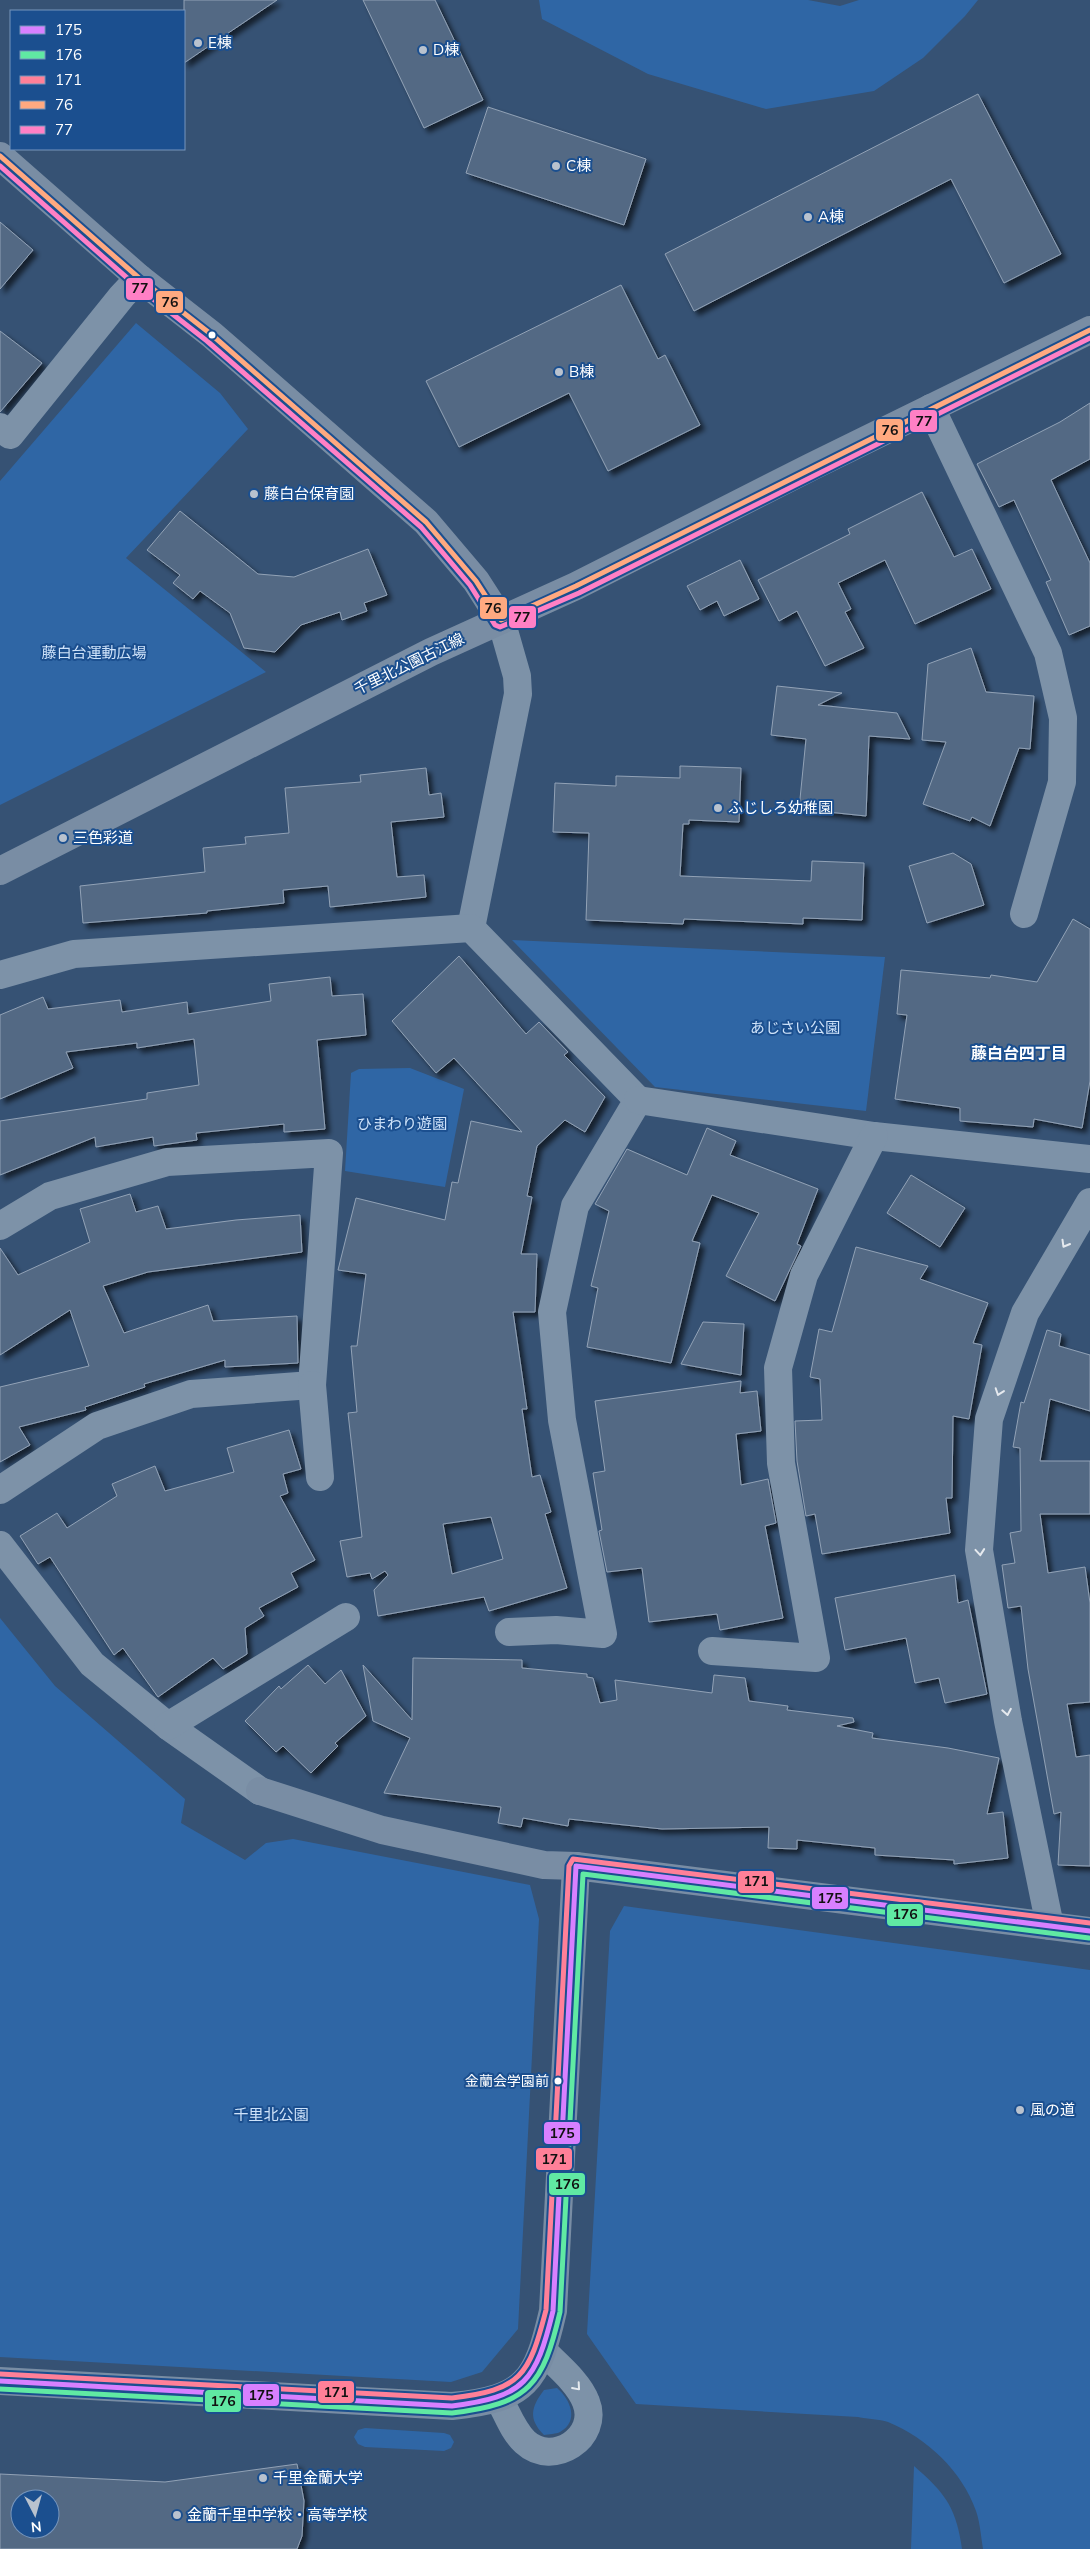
<svg xmlns="http://www.w3.org/2000/svg" width="1090" height="2549" font-family="Mulish,'Noto Sans JP',sans-serif">
<defs>
<filter id="shadow"><feDropShadow dx="4.5" dy="4.5" stdDeviation="2.5" flood-color="#0009"/></filter>
</defs>
<rect width="100%" height="100%" fill="#365274"/>
<g fill="#2f66a5">
<path d="M 539,0 L 808,0 L 840,6 L 859,0 L 978,0 L 965,16 L 923,58 L 874,91 L 766,109 L 648,74 L 542,19 Z"/>
<path d="M 136,323 L 220,393 L 248,429 L 126,558 L 266,672 L 0,805 L 0,481 Z"/>
<path d="M 512,940 L 885,957 L 866,1111 L 655,1087 Z"/>
<path d="M 410,1068 L 464,1089 L 445,1187 L 345,1171 L 351,1073 L 359,1069 Z"/>
<path d="M 0,1618 L 55,1686 L 185,1799 L 181,1823 L 245,1860 L 266,1843 L 293,1839 L 530,1885 L 539,1919 L 518,2329 L 482,2372 L 451,2382 L 0,2357 Z"/>
<path d="M 624,1906 L 1090,1970 L 1090,2549 L 983,2549 C 981,2537 980,2522 976,2511 C 962,2471 927,2438 888,2422 C 879,2419 868,2419 858,2417 L 636,2404 L 587,2334 L 610,1931 Z"/>
<path d="M 557,2388 C 570,2399 580,2421 560,2432 C 556,2434 549,2434 544,2435 C 528,2419 531,2407 544,2390 Z"/>
<path d="M 365,2428 L 444,2433 L 450,2435 L 454,2442 L 451,2448 L 444,2451 L 365,2447 L 358,2444 L 354,2437 L 358,2430 Z"/>
<path d="M 914,2466 C 945,2493 956,2507 962,2549 L 911,2549 Z"/>
</g>
<g fill="#526984" stroke="#92a2b6" fill-rule="evenodd" filter="url(#shadow)">
<path d="M 184,0 L 277,0 L 184,63 Z"/>
<path d="M 363,0 L 435,0 L 483,100 L 424,128 Z"/>
<path d="M 978,94 L 1061,254 L 1004,283 L 951,179 L 694,311 L 665,254 Z"/>
<path d="M 488,107 L 646,159 L 624,225 L 466,173 Z"/>
<path d="M 0,222 L 33,250 L 0,289 Z"/>
<path d="M 621,285 L 658,359 L 665,355 L 700,425 L 608,471 L 569,393 L 459,447 L 426,381 Z"/>
<path d="M 0,331 L 42,363 L 0,412 Z"/>
<path d="M 1090,403 L 1090,459 L 1051,480 L 1090,563 L 1090,626 L 1069,635 L 1046,582 L 1051,580 L 1014,500 L 999,507 L 977,464 L 1060,422 Z"/>
<path d="M 922,492 L 954,557 L 972,549 L 991,589 L 915,624 L 885,560 L 838,583 L 851,609 L 845,612 L 864,648 L 825,666 L 797,611 L 779,621 L 758,580 L 850,534 L 848,529 Z"/>
<path d="M 180,511 L 258,574 L 294,577 L 368,549 L 387,595 L 364,603 L 367,611 L 342,620 L 340,612 L 301,625 L 275,652 L 244,648 L 230,613 L 200,591 L 193,599 L 173,583 L 180,575 L 147,550 Z"/>
<path d="M 740,560 L 759,599 L 724,616 L 717,601 L 700,610 L 687,586 Z"/>
<path d="M 971,648 L 986,692 L 1034,696 L 1030,749 L 1019,748 L 990,826 L 972,817 L 970,821 L 923,804 L 946,742 L 922,740 L 928,664 Z"/>
<path d="M 777,686 L 842,693 L 818,705 L 897,713 L 910,739 L 869,736 L 866,816 L 799,809 L 806,739 L 771,735 Z"/>
<path d="M 680,766 L 741,768 L 739,822 L 689,820 L 689,824 L 683,824 L 680,876 L 811,881 L 812,861 L 864,863 L 862,920 L 803,918 L 803,924 L 684,919 L 683,924 L 586,920 L 589,833 L 553,832 L 555,783 L 616,786 L 616,776 L 680,778 Z"/>
<path d="M 426,768 L 429,795 L 441,793 L 444,817 L 391,822 L 397,877 L 424,875 L 426,897 L 330,907 L 328,886 L 283,890 L 284,903 L 207,911 L 207,913 L 83,923 L 80,886 L 205,872 L 203,848 L 246,844 L 245,837 L 289,833 L 285,788 L 361,782 L 360,775 Z"/>
<path d="M 953,853 L 971,864 L 984,905 L 927,923 L 909,866 Z"/>
<path d="M 1073,919 L 1090,929 L 1090,1081 L 1082,1128 L 1034,1119 L 1033,1127 L 960,1121 L 960,1108 L 895,1099 L 907,1015 L 897,1014 L 901,970 L 990,978 L 991,975 L 1037,982 Z"/>
<path d="M 459,956 L 526,1034 L 539,1022 L 568,1052 L 564,1055 L 605,1097 L 585,1132 L 565,1120 L 537,1146 L 527,1196 L 532,1197 L 521,1254 L 537,1254 L 535,1312 L 513,1312 L 527,1409 L 522,1409 L 532,1477 L 540,1475 L 551,1512 L 545,1514 L 567,1588 L 489,1611 L 484,1597 L 378,1616 L 374,1590 L 388,1575 L 385,1571 L 372,1579 L 370,1573 L 347,1577 L 340,1541 L 362,1537 L 348,1413 L 357,1412 L 351,1346 L 357,1346 L 366,1274 L 338,1270 L 356,1198 L 445,1220 L 452,1182 L 458,1183 L 471,1121 L 522,1132 L 454,1058 L 436,1073 L 392,1021 ZM 491,1517 L 503,1559 L 452,1574 L 443,1524 Z"/>
<path d="M 330,977 L 332,996 L 363,994 L 366,1035 L 317,1040 L 325,1129 L 284,1132 L 284,1124 L 196,1133 L 197,1140 L 154,1146 L 153,1137 L 96,1147 L 95,1137 L 0,1175 L 0,1121 L 147,1099 L 147,1093 L 199,1085 L 194,1039 L 137,1048 L 137,1043 L 66,1052 L 73,1068 L 0,1099 L 0,1015 L 43,997 L 48,1009 L 120,1000 L 122,1012 L 187,1002 L 188,1014 L 271,1001 L 269,984 Z"/>
<path d="M 707,1128 L 736,1141 L 730,1155 L 818,1189 L 797,1244 L 801,1246 L 775,1301 L 726,1276 L 759,1213 L 712,1195 L 692,1241 L 700,1243 L 671,1363 L 587,1347 L 598,1288 L 591,1286 L 609,1211 L 595,1204 L 627,1149 L 687,1175 Z"/>
<path d="M 911,1175 L 965,1208 L 940,1247 L 887,1213 Z"/>
<path d="M 130,1194 L 136,1212 L 158,1206 L 166,1229 L 236,1220 L 300,1215 L 302,1252 L 148,1272 L 103,1286 L 124,1333 L 208,1305 L 213,1321 L 297,1316 L 298,1363 L 225,1367 L 225,1360 L 144,1384 L 145,1387 L 85,1407 L 86,1410 L 19,1427 L 30,1445 L 0,1462 L 0,1387 L 89,1366 L 70,1310 L 0,1355 L 0,1248 L 18,1275 L 90,1242 L 80,1209 Z"/>
<path d="M 856,1247 L 928,1266 L 920,1279 L 988,1303 L 973,1343 L 982,1345 L 969,1419 L 953,1416 L 952,1498 L 946,1498 L 950,1533 L 822,1554 L 815,1514 L 806,1516 L 797,1461 L 795,1421 L 822,1420 L 820,1379 L 810,1377 L 819,1329 L 832,1332 Z"/>
<path d="M 703,1322 L 744,1324 L 741,1375 L 681,1364 Z"/>
<path d="M 1047,1330 L 1061,1334 L 1059,1346 L 1090,1355 L 1090,1411 L 1050,1399 L 1040,1461 L 1090,1461 L 1090,1514 L 1040,1514 L 1048,1573 L 1085,1567 L 1090,1603 L 1090,1702 L 1067,1704 L 1076,1757 L 1090,1755 L 1090,1866 L 1058,1865 L 1061,1812 L 1054,1814 L 1028,1669 L 1021,1606 L 1008,1608 L 1002,1565 L 1015,1563 L 1010,1533 L 1021,1531 L 1020,1448 L 1013,1447 L 1021,1402 L 1024,1403 Z"/>
<path d="M 741,1381 L 740,1393 L 757,1391 L 761,1431 L 736,1434 L 741,1485 L 768,1479 L 776,1523 L 765,1526 L 783,1618 L 720,1630 L 717,1614 L 649,1622 L 642,1568 L 607,1572 L 599,1531 L 602,1530 L 593,1473 L 605,1471 L 595,1401 Z"/>
<path d="M 289,1430 L 301,1469 L 283,1474 L 288,1493 L 280,1496 L 315,1560 L 291,1573 L 298,1587 L 259,1608 L 264,1616 L 245,1628 L 247,1654 L 223,1669 L 213,1658 L 158,1697 L 123,1648 L 114,1655 L 50,1557 L 38,1564 L 20,1536 L 57,1513 L 67,1528 L 117,1496 L 112,1484 L 155,1466 L 165,1491 L 234,1472 L 227,1448 Z"/>
<path d="M 955,1575 L 958,1603 L 968,1600 L 987,1694 L 945,1703 L 939,1678 L 915,1683 L 906,1638 L 845,1650 L 835,1598 Z"/>
<path d="M 413,1658 L 522,1660 L 522,1668 L 587,1674 L 587,1677 L 593,1678 L 600,1703 L 617,1700 L 615,1680 L 712,1693 L 714,1675 L 745,1678 L 749,1701 L 788,1706 L 787,1710 L 853,1718 L 854,1722 L 837,1726 L 873,1733 L 872,1738 L 948,1748 L 999,1758 L 987,1814 L 1003,1812 L 1008,1858 L 954,1864 L 954,1860 L 875,1855 L 875,1848 L 797,1840 L 797,1849 L 768,1848 L 769,1827 L 662,1829 L 569,1819 L 568,1826 L 523,1818 L 521,1827 L 498,1823 L 501,1807 L 384,1793 L 410,1738 L 373,1721 L 363,1665 L 412,1720 Z"/>
<path d="M 308,1665 L 325,1684 L 341,1670 L 366,1716 L 335,1743 L 338,1746 L 311,1773 L 283,1746 L 276,1752 L 245,1721 L 279,1686 L 281,1689 Z"/>
<path d="M 297,2464 L 304,2501 L 302,2536 L 297,2549 L 0,2549 L 0,2474 L 165,2482 ZM 20,2499 L 50,2499 L 50,2529 L 20,2529 Z"/>
</g>
<g fill="none" stroke-linecap="round" stroke-linejoin="round">
<g stroke="#7d92a8" stroke-width="28">
<path d="M 931,408 L 1048,653 L 1063,718 L 1062,782 L 1024,914"/>
<path d="M 0,427 L 10,435 L 122,296 L 139,278"/>
<path d="M 471,928 L 518,694 L 517,676 L 501,620"/>
<path d="M 0,975 L 74,954 L 471,928 L 638,1100 L 575,1206 L 552,1312 L 562,1420 L 603,1634 L 556,1630 L 509,1632"/>
<path d="M 638,1100 L 874,1136 L 1090,1159"/>
<path d="M 0,1226 L 50,1196 L 167,1162 L 329,1153 L 312,1385 L 191,1394 L 97,1426 L 0,1490"/>
<path d="M 312,1385 L 320,1477"/>
<path d="M 0,1545 L 92,1664 L 168,1726 L 260,1791"/>
<path d="M 712,1651 L 816,1658 L 781,1463 L 778,1368 L 804,1275 L 874,1136"/>
<path d="M 168,1726 L 346,1617"/>
<path d="M 1050,1926 L 1008,1721 L 979,1550 L 989,1419 L 1025,1313 L 1090,1202"/>
<path d="M 499,2399 C 507,2413 513,2431 525,2442 C 553,2468 600,2437 586,2402 C 579,2383 558,2366 544,2352"/>
</g>
<g stroke="#798da4" stroke-width="28">
<path d="M 0,156 L 139,278 L 212,335 L 426,522 L 476,581 L 501,620"/>
<path d="M 0,871 L 431,652 L 576,586 L 811,467 L 1090,330"/>
<path d="M 260,1791 L 382,1830 L 544,1865 L 576,1866"/>
<path d="M 0,2381 L 452,2406 C 526,2399 537,2381 553,2311 L 576,1866 L 1090,1931"/>
</g>
<g stroke="#1b4f8f" stroke-width="9">
<path id="bus-1" d="M 0,2381 L 452,2406 C 525,2397 536,2381 553,2311 L 576,1866 L 1090,1931"/>
</g>
<g stroke="#1b4f8f" stroke-width="9">
<path id="bus-2" d="M 0,2389 L 452,2413 C 529,2404 543,2385 560,2312 L 583,1874 L 1089,1938"/>
</g>
<g stroke="#1b4f8f" stroke-width="9">
<path id="bus-3" d="M 0,2374 L 452,2398 C 521,2390 529,2376 546,2310 L 569,1866 L 573,1859 L 1090,1923"/>
</g>
<g stroke="#1b4f8f" stroke-width="9">
<path id="bus-4" d="M 0,156 L 139,278 L 212,335 L 426,522 L 476,581 L 501,620 L 576,586 L 1090,330"/>
</g>
<g stroke="#1b4f8f" stroke-width="9">
<path id="bus-5" d="M 0,166 L 134,284 L 207,341 L 421,527 L 470,585 L 495,625 L 500,627 L 579,593 L 1090,338"/>
</g>
<use href="#bus-1" stroke="#d880ff" stroke-width="5"/>
<use href="#bus-2" stroke="#60e9a3" stroke-width="5"/>
<use href="#bus-3" stroke="#ff8098" stroke-width="5"/>
<use href="#bus-4" stroke="#ffa980" stroke-width="5"/>
<use href="#bus-5" stroke="#ff80c5" stroke-width="5"/>
</g>
<defs><path id="oneway-chevron" d="M-2-3.5L2.5 0L-2 3.5" fill="none" stroke-width="1.6" stroke-linecap="round" stroke-linejoin="round" transform="scale(1.25)"/></defs>
<g stroke="#e5e9ee">
<use href="#oneway-chevron" transform="translate(1065 1244) rotate(120)"/>
<use href="#oneway-chevron" transform="translate(999 1392) rotate(109)"/>
<use href="#oneway-chevron" transform="translate(980 1552) rotate(85)"/>
<use href="#oneway-chevron" transform="translate(1007 1712) rotate(80)"/>
<use href="#oneway-chevron" transform="translate(577 2387) rotate(49)"/>
</g>
<g fill="#b9c2ce" stroke="#1b4f8f" stroke-width="2">
<circle cx="198" cy="43" r="5"/>
<circle cx="423" cy="50" r="5"/>
<circle cx="556" cy="166" r="5"/>
<circle cx="808" cy="217" r="5"/>
<circle cx="559" cy="372" r="5"/>
<circle cx="254" cy="494" r="5"/>
<circle cx="718" cy="808" r="5"/>
<circle cx="63" cy="838" r="5"/>
<circle cx="1020" cy="2110" r="5"/>
<circle cx="263" cy="2478" r="5"/>
<circle cx="177" cy="2515" r="5"/>
</g>
<g fill="#fff" stroke="#1b4f8f" stroke-width="2">
<circle cx="212" cy="335" r="4.5"/>
<circle cx="558" cy="2081" r="4.5"/>
</g>
<g text-anchor="middle" stroke-width="4" stroke-linejoin="round" paint-order="stroke">
<g font-size="14" fill="#fff" stroke="#1b4f8f" text-anchor="end">
<text x="549" y="2086">金蘭会学園前</text>
</g>
<g font-size="15" fill="#fff" stroke="#1b4f8f" text-anchor="start">
<text x="208" y="48">E棟</text>
<text x="433" y="55">D棟</text>
<text x="566" y="171">C棟</text>
<text x="818" y="222">A棟</text>
<text x="569" y="377">B棟</text>
<text x="264" y="499">藤白台保育園</text>
<text x="728" y="813">ふじしろ幼稚園</text>
<text x="73" y="843">三色彩道</text>
<text x="1030" y="2115">風の道</text>
<text x="273" y="2483">千里金蘭大学</text>
<text x="187" y="2520">金蘭千里中学校・高等学校</text>
</g>
<g font-size="15" fill="#cfe3fa" stroke="#1b4f8f">
<text x="94" y="658">藤白台運動広場</text>
<text x="795" y="1033">あじさい公園</text>
<text x="402" y="1129">ひまわり遊園</text>
<text x="271" y="2120">千里北公園</text>
</g>
<g font-size="15" fill="#fff" stroke="#1b4f8f">
<text transform="translate(409 664) rotate(-26)" y="5">千里北公園古江線</text>
</g>
<g font-size="16" font-weight="bold" fill="#fff" stroke="#1b4f8f">
<text x="1019" y="1059">藤白台四丁目</text>
</g>
</g>
<g stroke="#1b4f8f" stroke-width="2">
<rect x="125" y="277" width="29" height="24" rx="5" fill="#ff80c5"/>
<rect x="155" y="290" width="29" height="24" rx="5" fill="#ffa980"/>
<rect x="909" y="409" width="29" height="24" rx="5" fill="#ff80c5"/>
<rect x="875" y="418" width="29" height="24" rx="5" fill="#ffa980"/>
<rect x="479" y="596" width="29" height="24" rx="5" fill="#ffa980"/>
<rect x="508" y="605" width="29" height="24" rx="5" fill="#ff80c5"/>
<rect x="737" y="1870" width="38" height="24" rx="5" fill="#ff8098"/>
<rect x="811" y="1886" width="38" height="24" rx="5" fill="#d880ff"/>
<rect x="886" y="1903" width="38" height="24" rx="5" fill="#60e9a3"/>
<rect x="543" y="2121" width="38" height="24" rx="5" fill="#d880ff"/>
<rect x="535" y="2147" width="38" height="24" rx="5" fill="#ff8098"/>
<rect x="548" y="2172" width="38" height="24" rx="5" fill="#60e9a3"/>
<rect x="317" y="2380" width="38" height="24" rx="5" fill="#ff8098"/>
<rect x="242" y="2383" width="38" height="24" rx="5" fill="#d880ff"/>
<rect x="204" y="2389" width="38" height="24" rx="5" fill="#60e9a3"/>
</g>
<g font-size="14" text-anchor="middle" font-weight="bold" fill="#111">
<text x="140" y="293">77</text>
<text x="170" y="307">76</text>
<text x="924" y="426">77</text>
<text x="890" y="435">76</text>
<text x="493" y="613">76</text>
<text x="522" y="622">77</text>
<text x="756" y="1886">171</text>
<text x="830" y="1903">175</text>
<text x="905" y="1919">176</text>
<text x="562" y="2138">175</text>
<text x="554" y="2164">171</text>
<text x="567" y="2189">176</text>
<text x="336" y="2397">171</text>
<text x="261" y="2400">175</text>
<text x="223" y="2406">176</text>
</g>
<rect x="10" y="10" width="175" height="140" fill="#1b4f8f" stroke="#7695bc"/>
<rect x="20" y="26" width="25" height="8" fill="#d880ff" stroke="#7695bc"/>
<text x="55" y="35" font-size="15" fill="#ffffff">175</text>
<rect x="20" y="51" width="25" height="8" fill="#60e9a3" stroke="#7695bc"/>
<text x="55" y="60" font-size="15" fill="#ffffff">176</text>
<rect x="20" y="76" width="25" height="8" fill="#ff8098" stroke="#7695bc"/>
<text x="55" y="85" font-size="15" fill="#ffffff">171</text>
<rect x="20" y="101" width="25" height="8" fill="#ffa980" stroke="#7695bc"/>
<text x="55" y="110" font-size="15" fill="#ffffff">76</text>
<rect x="20" y="126" width="25" height="8" fill="#ff80c5" stroke="#7695bc"/>
<text x="55" y="135" font-size="15" fill="#ffffff">77</text>
<g transform="translate(35 2514) rotate(174)"><circle r="24" fill="#1b4f8f" stroke="#7695bc"/>
<path d="M0-4L9 19L0 12L-9 19Z" fill="#b9c2ce"/>
<text y="-8" font-size="14" font-weight="bold" text-anchor="middle" fill="#ffffff">N</text>
</g>
</svg>
